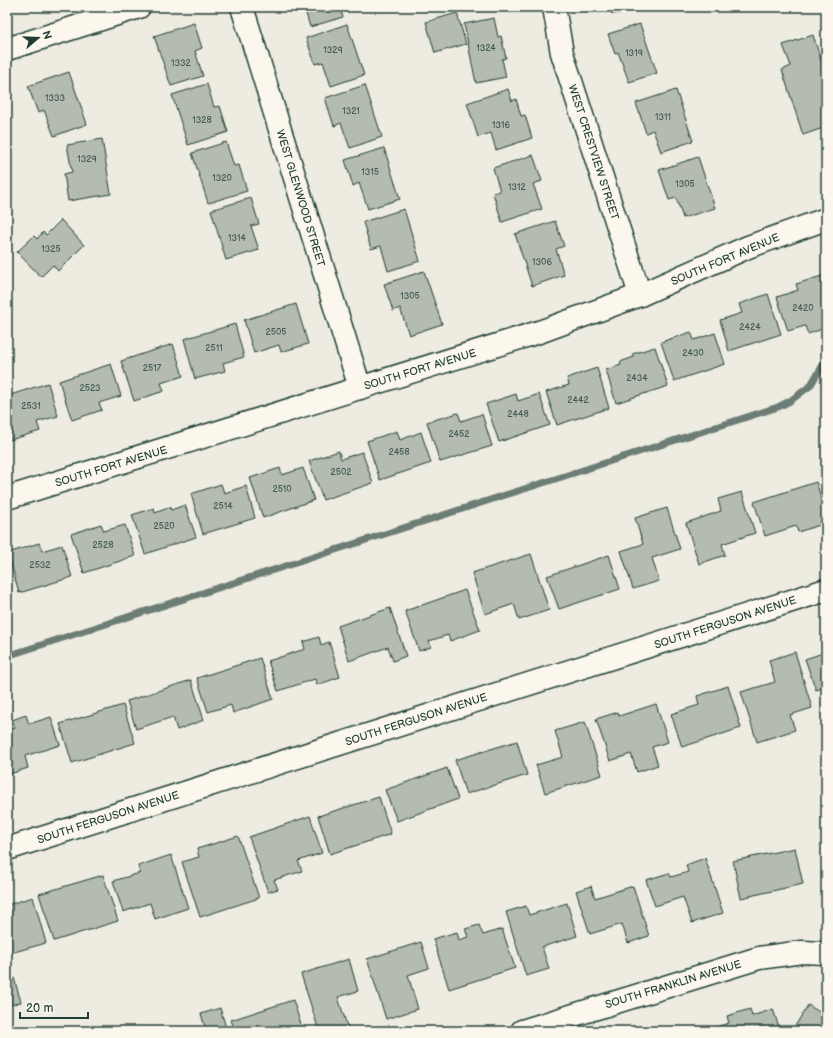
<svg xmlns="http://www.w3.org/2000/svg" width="833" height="1038" font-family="'Balsamiq Sans',sans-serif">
<rect width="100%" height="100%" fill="#eeece1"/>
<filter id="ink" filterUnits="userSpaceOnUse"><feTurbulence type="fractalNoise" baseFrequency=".025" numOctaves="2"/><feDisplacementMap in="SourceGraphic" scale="8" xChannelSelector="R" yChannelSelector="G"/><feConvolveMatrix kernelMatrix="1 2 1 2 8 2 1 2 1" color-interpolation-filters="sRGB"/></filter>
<g filter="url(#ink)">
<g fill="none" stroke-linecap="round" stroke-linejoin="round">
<path stroke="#6c7d74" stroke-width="7" d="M 7,656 L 778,407 L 790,401 L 810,386 L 826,360"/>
</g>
<g fill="#b4bbb0" stroke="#1f3d34">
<path d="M 304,7 L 339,7 L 343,17 L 310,27 Z"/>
<path d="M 611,7 L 643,7 L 643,10 L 612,14 Z"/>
<path d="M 457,13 L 466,44 L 435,53 L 426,22 Z"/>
<path d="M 494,18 L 498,37 L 501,36 L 506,58 L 502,59 L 506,77 L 476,83 L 464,24 Z"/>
<path d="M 194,23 L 202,48 L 195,51 L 203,76 L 171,86 L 154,36 Z"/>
<path d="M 347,24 L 364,75 L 331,86 L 323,62 L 315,64 L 306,38 Z"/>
<path d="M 640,24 L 657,73 L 629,82 L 618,52 L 615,54 L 608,34 Z"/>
<path d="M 813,35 L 826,76 L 826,127 L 803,135 L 782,70 L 791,66 L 783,45 Z"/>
<path d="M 69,72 L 87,124 L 54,136 L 44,110 L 38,113 L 28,86 Z"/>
<path d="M 207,84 L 214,107 L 220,106 L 228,132 L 188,145 L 172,95 Z"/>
<path d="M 365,85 L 382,137 L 350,148 L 341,123 L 334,126 L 325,98 Z"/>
<path d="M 508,89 L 512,101 L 516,99 L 521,116 L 525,115 L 532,138 L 496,150 L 491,133 L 478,137 L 467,103 Z"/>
<path d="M 676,90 L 693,141 L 661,152 L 653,130 L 646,133 L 636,103 Z"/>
<path d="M 102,139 L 111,194 L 68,201 L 64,174 L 72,172 L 67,145 Z"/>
<path d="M 226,142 L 234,166 L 239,165 L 247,191 L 208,203 L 192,153 Z"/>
<path d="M 384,148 L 400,199 L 368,209 L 359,183 L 353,186 L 345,160 Z"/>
<path d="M 533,155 L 542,181 L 533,184 L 542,209 L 502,222 L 493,193 L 500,191 L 493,168 Z"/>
<path d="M 698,157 L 715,208 L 683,218 L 676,198 L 669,200 L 659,170 Z"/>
<path d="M 251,198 L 259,224 L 251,226 L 259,250 L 226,260 L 211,210 Z"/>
<path d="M 404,209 L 420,261 L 388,271 L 381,246 L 371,249 L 363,222 Z"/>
<path d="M 61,220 L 84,245 L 58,271 L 53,265 L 41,277 L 17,252 L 34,236 L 37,239 L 43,232 L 46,235 Z"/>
<path d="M 555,221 L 564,246 L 556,249 L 564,275 L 532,286 L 515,234 Z"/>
<path d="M 424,271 L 442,324 L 409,335 L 400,308 L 393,311 L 384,284 Z"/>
<path d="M 825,275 L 826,319 L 823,320 L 825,328 L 808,334 L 805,326 L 788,331 L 777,297 L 798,290 L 796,284 Z"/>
<path d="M 768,294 L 781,334 L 729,351 L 720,320 L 742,313 L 739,304 Z"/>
<path d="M 296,304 L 308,344 L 281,352 L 279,345 L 254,353 L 244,320 Z"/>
<path d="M 235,324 L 244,357 L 223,363 L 225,371 L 195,379 L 184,339 Z"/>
<path d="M 691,332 L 694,340 L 715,333 L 725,364 L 674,381 L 661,342 Z"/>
<path d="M 173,344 L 183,376 L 161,383 L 164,391 L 134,401 L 121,361 Z"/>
<path d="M 655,347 L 668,386 L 616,403 L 606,370 L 621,365 L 620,362 L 634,357 L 632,354 Z"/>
<path d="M 111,364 L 121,396 L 99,403 L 102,410 L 72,420 L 59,381 Z"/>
<path d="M 597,368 L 609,408 L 557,425 L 546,392 L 569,385 L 567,378 Z"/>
<path d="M 48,383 L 58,416 L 37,422 L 40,431 L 10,440 L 7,429 L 7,396 Z"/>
<path d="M 516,394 L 518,401 L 539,394 L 550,425 L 499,442 L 486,404 Z"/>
<path d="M 458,413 L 461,421 L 482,414 L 492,446 L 440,462 L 427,422 Z"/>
<path d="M 397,431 L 400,440 L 421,432 L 431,463 L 380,480 L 367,441 Z"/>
<path d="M 339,451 L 341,459 L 362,452 L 373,483 L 323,500 L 309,461 Z"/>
<path d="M 280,468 L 282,475 L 303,468 L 314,500 L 263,518 L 250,478 Z"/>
<path d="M 816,482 L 826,513 L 826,523 L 798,532 L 796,526 L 765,536 L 754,502 Z"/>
<path d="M 221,484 L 224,493 L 246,486 L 255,518 L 203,534 L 191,494 Z"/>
<path d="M 742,492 L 755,533 L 722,544 L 725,555 L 699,564 L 686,523 L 721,511 L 718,499 Z"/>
<path d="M 185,505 L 196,537 L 145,554 L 132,515 L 154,508 L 155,513 L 170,507 L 171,510 Z"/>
<path d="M 667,508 L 680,549 L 652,558 L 659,581 L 633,589 L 621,551 L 643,544 L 635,518 Z"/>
<path d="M 101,524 L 104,531 L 125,525 L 135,556 L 84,573 L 71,534 Z"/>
<path d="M 39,543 L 42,551 L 62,545 L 72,577 L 19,593 L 8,553 Z"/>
<path d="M 531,554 L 549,610 L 519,620 L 514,604 L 485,614 L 472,573 Z"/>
<path d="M 609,555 L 620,589 L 559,609 L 547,576 Z"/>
<path d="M 465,590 L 480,630 L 450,641 L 448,635 L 429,641 L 431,647 L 419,651 L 405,611 Z"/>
<path d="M 390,608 L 406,656 L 393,661 L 388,647 L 349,661 L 338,626 Z"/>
<path d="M 319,637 L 321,645 L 329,642 L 340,677 L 317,685 L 315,679 L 278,691 L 268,661 L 305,649 L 303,642 Z"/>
<path d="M 795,652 L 812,708 L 790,715 L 795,730 L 757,742 L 741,692 L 775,682 L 769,660 Z"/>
<path d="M 826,652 L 826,687 L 816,690 L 805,659 Z"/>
<path d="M 260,658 L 273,699 L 233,713 L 231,705 L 208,712 L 197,678 Z"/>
<path d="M 191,680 L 204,720 L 177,730 L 173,717 L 136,729 L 127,701 Z"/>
<path d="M 728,686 L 741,728 L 682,747 L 671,714 L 699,705 L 697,696 Z"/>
<path d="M 656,704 L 668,742 L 652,747 L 658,765 L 637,772 L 631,754 L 610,761 L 596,719 L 618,712 L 619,716 Z"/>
<path d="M 123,705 L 135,743 L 72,763 L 60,724 Z"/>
<path d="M 26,715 L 29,724 L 51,717 L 60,745 L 25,756 L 28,768 L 7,775 L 7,730 L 15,728 L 12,720 Z"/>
<path d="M 585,722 L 602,775 L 545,793 L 536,765 L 563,757 L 555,731 Z"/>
<path d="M 517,741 L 527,775 L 466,794 L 455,760 Z"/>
<path d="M 447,768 L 458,799 L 397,821 L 385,790 Z"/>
<path d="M 379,797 L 391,834 L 330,854 L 318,816 Z"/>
<path d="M 310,816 L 322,853 L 298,861 L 302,871 L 274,880 L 278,889 L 268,892 L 249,837 Z"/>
<path d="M 238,836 L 259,898 L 200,917 L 182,862 L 199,857 L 197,849 Z"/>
<path d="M 795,848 L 803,884 L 741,898 L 733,861 Z"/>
<path d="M 171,855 L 188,908 L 155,919 L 150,903 L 123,912 L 113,881 L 140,873 L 138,866 Z"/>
<path d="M 705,858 L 723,913 L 692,923 L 683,897 L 655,906 L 646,880 L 669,873 L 671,877 L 688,872 L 686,865 Z"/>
<path d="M 103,875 L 118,921 L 54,941 L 39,894 Z"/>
<path d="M 591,886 L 595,898 L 633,886 L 649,936 L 628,943 L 622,924 L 590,934 L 576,891 Z"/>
<path d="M 33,897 L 46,943 L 7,954 L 7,914 L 9,913 L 7,905 Z"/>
<path d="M 567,903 L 577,936 L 542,947 L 549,969 L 526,976 L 506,912 L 526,906 L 529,915 Z"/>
<path d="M 479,925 L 483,935 L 502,929 L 515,968 L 449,989 L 433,939 L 457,932 L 459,940 L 468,937 L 465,929 Z"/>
<path d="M 421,942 L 429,968 L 408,975 L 418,1009 L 386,1019 L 367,959 Z"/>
<path d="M 349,959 L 358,991 L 338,997 L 348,1029 L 343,1031 L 319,1031 L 301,974 Z"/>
<path d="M 14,978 L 21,1002 L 7,1006 L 7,980 Z"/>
<path d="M 293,1000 L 303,1031 L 235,1031 L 231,1020 Z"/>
<path d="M 808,1005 L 826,1016 L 826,1031 L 792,1031 Z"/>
<path d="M 220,1008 L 227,1031 L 201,1031 L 206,1030 L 201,1014 Z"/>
<path d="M 750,1009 L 752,1016 L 773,1009 L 780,1031 L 713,1031 L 713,1028 L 729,1023 L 727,1016 Z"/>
</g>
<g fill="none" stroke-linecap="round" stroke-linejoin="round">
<g stroke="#1f3d34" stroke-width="25">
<g id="minor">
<path d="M 242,7 L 360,388"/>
<path d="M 554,7 L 562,53 L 640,295"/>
<path d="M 7,49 L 139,7"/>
<path d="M 7,498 L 542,331 L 640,295 L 748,247 L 826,219"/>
<path d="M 7,849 L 826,590"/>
<path d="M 522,1031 L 759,958 L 802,952 L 826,953"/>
</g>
</g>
<use href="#minor" stroke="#fbf7ec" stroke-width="22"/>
</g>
</g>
<g text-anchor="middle" stroke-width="3.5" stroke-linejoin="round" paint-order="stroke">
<g font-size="9" fill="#445c53">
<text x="486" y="51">1324</text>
<text x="333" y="53">1329</text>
<text x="634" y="56">1319</text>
<text x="181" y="66">1332</text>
<text x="55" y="101">1333</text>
<text x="351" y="114">1321</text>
<text x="663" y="120">1311</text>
<text x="202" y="123">1328</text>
<text x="501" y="128">1316</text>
<text x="87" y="162">1329</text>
<text x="370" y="175">1315</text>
<text x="222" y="181">1320</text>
<text x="685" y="187">1305</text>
<text x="517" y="190">1312</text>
<text x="237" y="241">1314</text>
<text x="51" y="252">1325</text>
<text x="542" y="265">1306</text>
<text x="410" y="299">1305</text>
<text x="803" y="311">2420</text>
<text x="750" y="330">2424</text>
<text x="276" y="335">2505</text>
<text x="214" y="351">2511</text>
<text x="693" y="356">2430</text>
<text x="152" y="371">2517</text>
<text x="637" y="381">2434</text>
<text x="90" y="391">2523</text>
<text x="578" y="403">2442</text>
<text x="31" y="409">2531</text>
<text x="518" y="417">2448</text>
<text x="459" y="437">2452</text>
<text x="399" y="455">2458</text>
<text x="341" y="475">2502</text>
<text x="282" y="492">2510</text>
<text x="223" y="509">2514</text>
<text x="164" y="529">2520</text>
<text x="103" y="548">2528</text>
<text x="40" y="568">2532</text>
</g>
<g font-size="11" fill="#1f3d34" stroke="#fbf7ec">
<text transform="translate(594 152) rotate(72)" y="4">WEST CRESTVIEW STREET</text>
<text transform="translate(301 198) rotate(73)" y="4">WEST GLENWOOD STREET</text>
<text transform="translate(725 259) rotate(-23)" y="4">SOUTH FORT AVENUE</text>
<text transform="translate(420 369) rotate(-17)" y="4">SOUTH FORT AVENUE</text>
<text transform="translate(111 466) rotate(-17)" y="4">SOUTH FORT AVENUE</text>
<text transform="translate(725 622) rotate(-18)" y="4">SOUTH FERGUSON AVENUE</text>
<text transform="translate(416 719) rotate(-18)" y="4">SOUTH FERGUSON AVENUE</text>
<text transform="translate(108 817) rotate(-18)" y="4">SOUTH FERGUSON AVENUE</text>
<text transform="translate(673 984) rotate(-17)" y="4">SOUTH FRANKLIN AVENUE</text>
</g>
</g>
<rect width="833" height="1038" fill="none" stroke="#fbf7ec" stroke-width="24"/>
<rect x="12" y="12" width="809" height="1014" fill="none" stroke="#1f3d34" stroke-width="1.5" filter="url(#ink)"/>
<g transform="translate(38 38) rotate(71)" stroke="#fbf7ec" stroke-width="3" paint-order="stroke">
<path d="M0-3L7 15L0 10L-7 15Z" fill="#1f3d34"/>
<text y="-6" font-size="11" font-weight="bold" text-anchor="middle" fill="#1f3d34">N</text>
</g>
<path d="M20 1012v6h68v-6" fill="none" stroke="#1f3d34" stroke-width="2"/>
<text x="26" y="1012" font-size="12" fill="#1f3d34" stroke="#fbf7ec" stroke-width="3" paint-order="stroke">20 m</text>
</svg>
